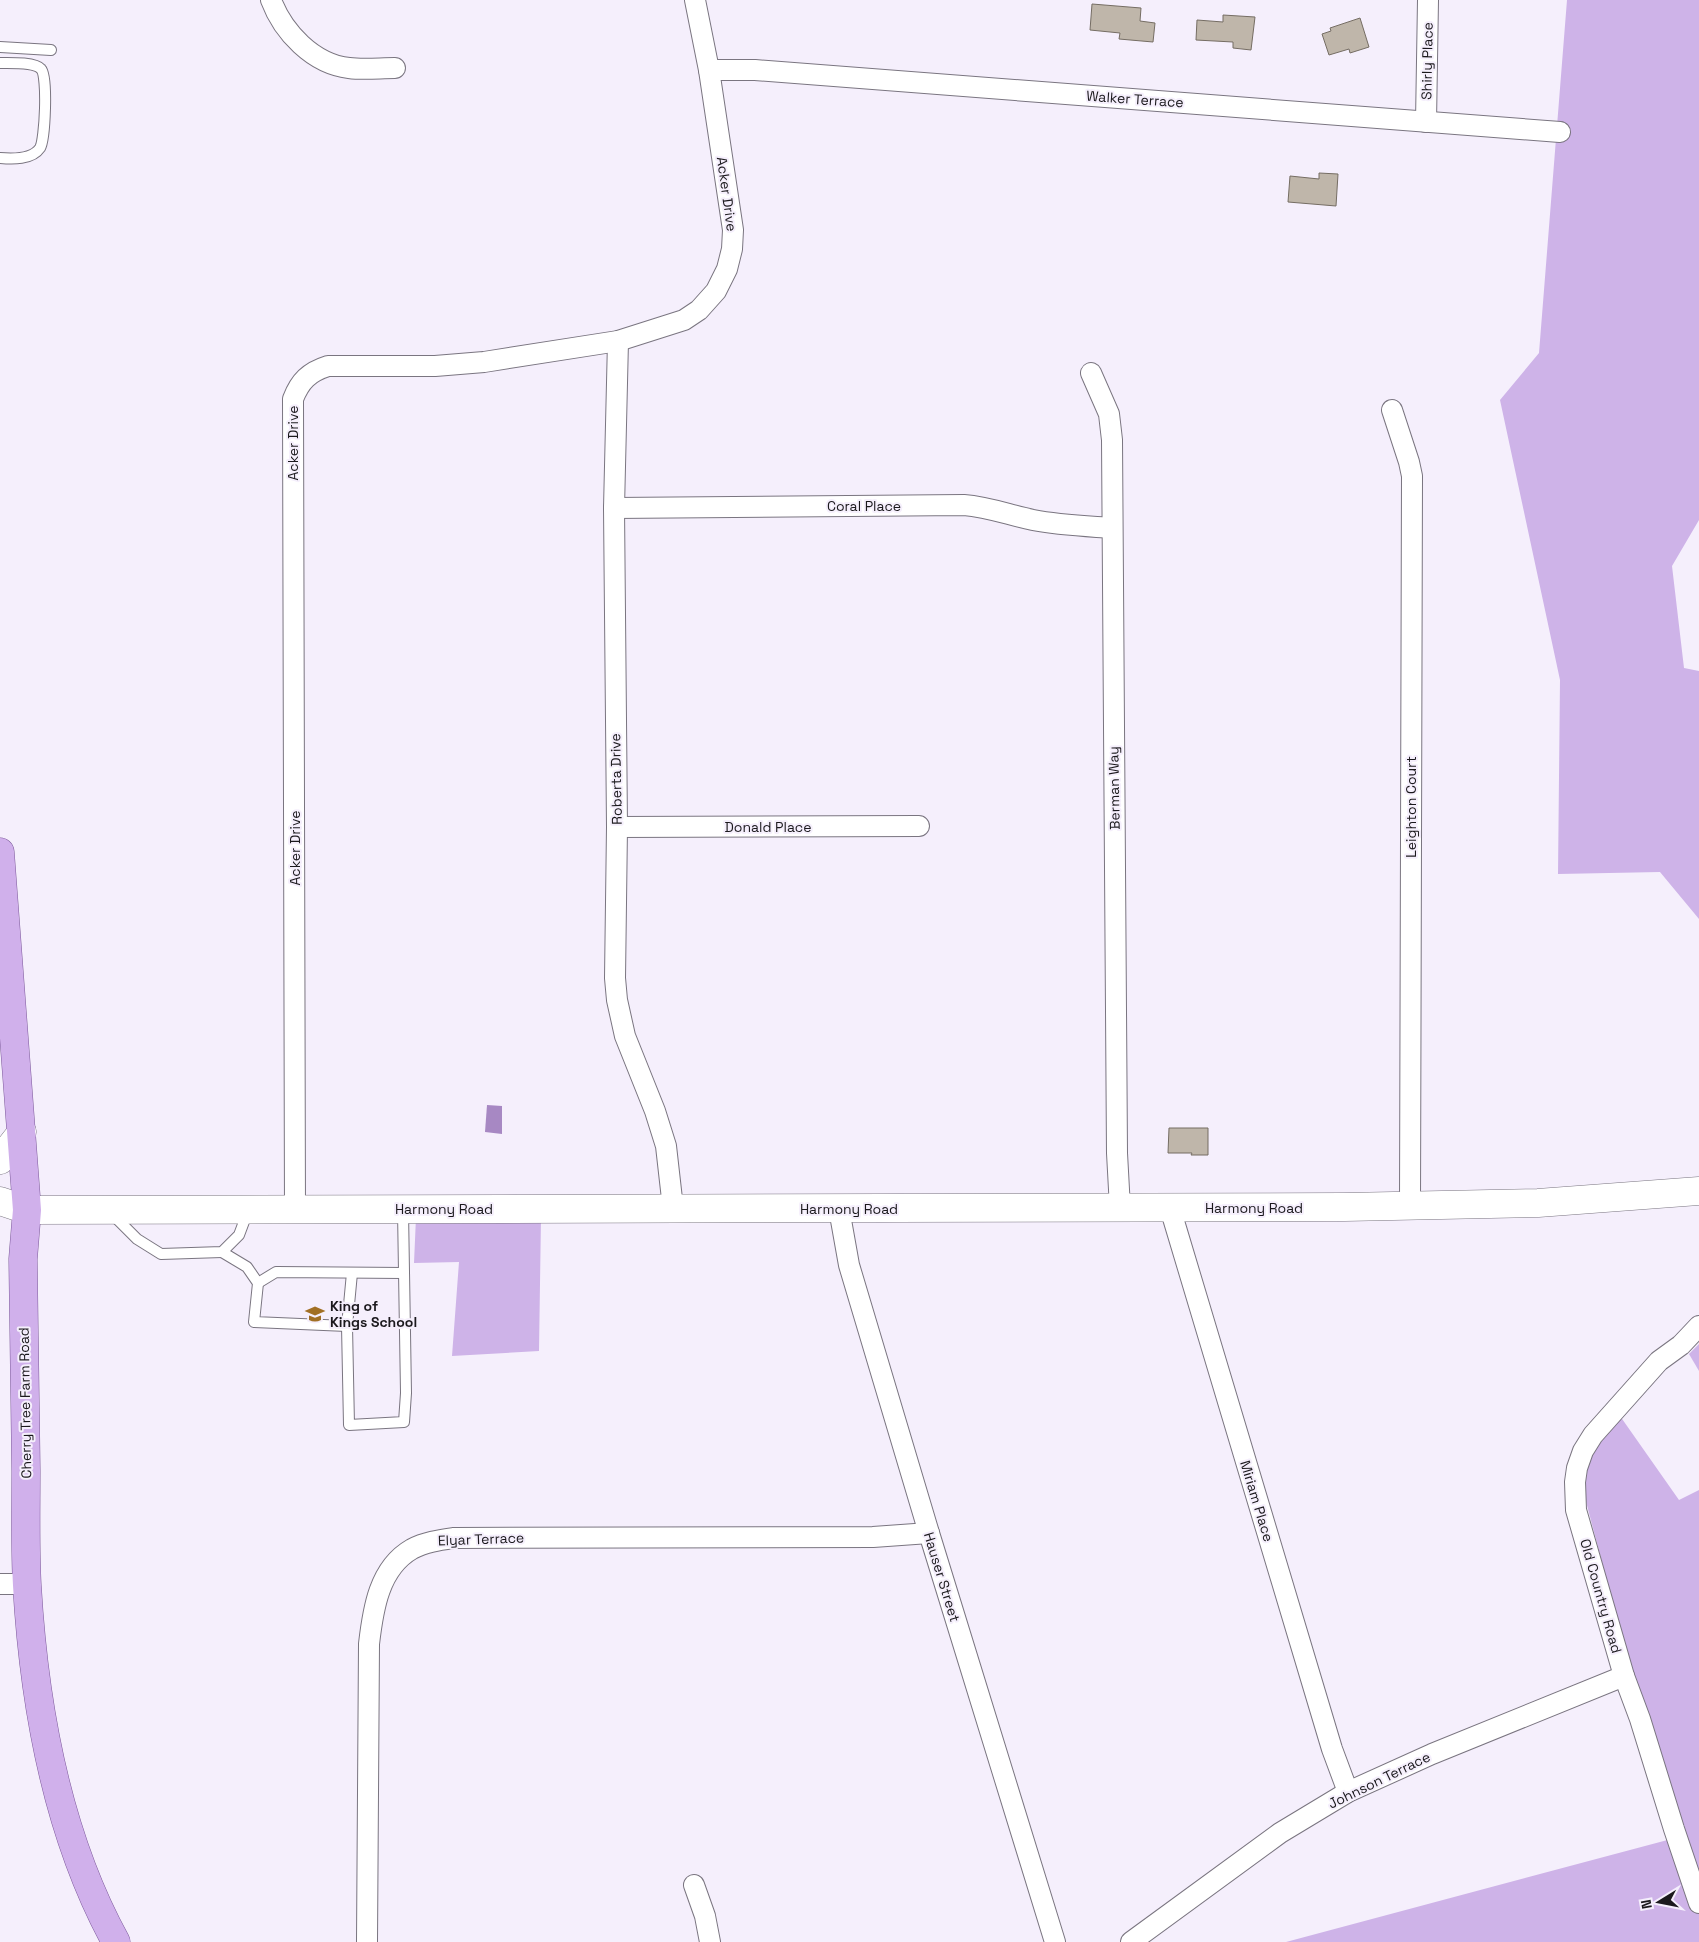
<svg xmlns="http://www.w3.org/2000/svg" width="1699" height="1942" font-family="'Space Grotesk',sans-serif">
<rect width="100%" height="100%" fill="#f5effc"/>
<g fill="#ceb3e8">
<path d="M 1567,0 L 1699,0 L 1699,520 L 1672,566 L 1684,668 L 1699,671 L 1699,919 L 1660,872 L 1558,874 L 1560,680 L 1500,400 L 1539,353 Z"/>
<path d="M 416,1217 L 541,1217 L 539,1351 L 452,1356 L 459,1262 L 414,1263 Z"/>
<path d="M 1699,1344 L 1699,1371 L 1689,1354 Z"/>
<path d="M 1613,1406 L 1679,1500 L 1699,1490 L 1699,1942 L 1286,1942 L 1675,1838 L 1575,1460 Z"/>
</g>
<path fill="#a788c3" d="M 487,1105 L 502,1106 L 502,1134 L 485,1132 Z"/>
<g fill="#bfb6aa" stroke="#756d63">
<path d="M 1092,4 L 1141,8 L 1140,21 L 1155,23 L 1153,42 L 1119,39 L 1120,33 L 1090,30 Z"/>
<path d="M 1223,15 L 1255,17 L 1251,50 L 1233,48 L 1233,42 L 1196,40 L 1197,20 L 1223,22 Z"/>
<path d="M 1360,18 L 1369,47 L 1350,53 L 1349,49 L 1329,55 L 1322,34 L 1331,31 L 1330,28 Z"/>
<path d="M 1319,173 L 1338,174 L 1336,206 L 1288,202 L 1290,176 L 1319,179 Z"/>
<path d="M 1169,1128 L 1208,1128 L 1208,1155 L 1191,1155 L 1192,1153 L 1168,1153 Z"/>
</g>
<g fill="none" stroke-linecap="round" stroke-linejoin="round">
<g stroke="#7a7580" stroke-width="12">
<g id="lane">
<path d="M 0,47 L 51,50"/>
<path d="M 0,63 C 9,63 35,62 41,69 C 48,76 45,140 40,148 C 32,160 12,159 0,158"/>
<path d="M 113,1215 L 137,1239 L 161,1254 L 222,1252 L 239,1235 L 248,1211"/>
<path d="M 222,1252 L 247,1267 L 258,1283 L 254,1322 L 347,1326"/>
<path d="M 352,1273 L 347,1326 L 349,1425 L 404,1422 L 406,1393 L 403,1211"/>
<path d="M 258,1283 L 276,1272 L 404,1273"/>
</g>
</g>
<g stroke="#7a7580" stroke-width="22">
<g id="street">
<path d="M 271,0 C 283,32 313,64 349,68 C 364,70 380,68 395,68"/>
<path d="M 709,70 L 755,70 L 1560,132"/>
<path d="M 1426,122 L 1428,0"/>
<path d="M 618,341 L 614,508 L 617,827 L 615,978 L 617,1000 L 625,1036 L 655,1111 L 666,1146 L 673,1208"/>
<path d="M 1091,373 L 1109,414 L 1112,440 L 1117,1153 L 1120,1208"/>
<path d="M 1392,410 L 1409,462 L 1412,476 L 1410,1206"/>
<path d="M 614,508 L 964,505 C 989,507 1009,515 1033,520 C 1059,525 1085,526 1112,528"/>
<path d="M 617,827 L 919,826"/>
<path d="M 1170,1208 L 1332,1749 L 1348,1792"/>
<path d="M 839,1209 L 849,1265 L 929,1533 L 1055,1942"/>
<path d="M 295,1210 L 293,399 C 300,381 309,372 328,366 L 435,366 L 484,362 L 618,341 L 684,320 L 699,310 L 716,291 L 727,269 L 732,249 L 733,230 L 709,70 L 695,0"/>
<path d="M 1699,1326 L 1681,1345 L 1659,1361 L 1593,1435 L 1583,1451 L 1577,1468 L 1575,1482 L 1576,1510 L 1624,1676 L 1640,1719 L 1674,1829 L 1699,1903"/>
<path d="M 0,1584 L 27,1584"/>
<path d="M 694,1885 L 705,1916 L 710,1942"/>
<path d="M 367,1942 L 369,1644 C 373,1609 379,1568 412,1549 C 425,1542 440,1540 454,1538 L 873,1537 L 929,1533"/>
<path d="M 1131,1942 L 1280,1833 L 1348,1792 L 1432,1754 L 1624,1676"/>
</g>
</g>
<g stroke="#7a7580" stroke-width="29">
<g id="secondary">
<path d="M 0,1160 L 22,1132"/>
<path d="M 0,1201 L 27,1210 L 1345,1207 L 1538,1203 L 1699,1191"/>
</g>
</g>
<g stroke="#7c599a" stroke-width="29">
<path id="primary" d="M 0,852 L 27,1210 L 23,1259 C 24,1330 25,1400 26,1471 C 26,1509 25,1547 27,1585 C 34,1706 57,1835 116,1942"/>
</g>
<use href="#lane" stroke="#fff" stroke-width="10"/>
<use href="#street" stroke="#fff" stroke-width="20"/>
<use href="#secondary" stroke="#fff" stroke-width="28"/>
<use href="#primary" stroke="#d0b0eb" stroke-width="28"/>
</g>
<defs>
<g id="school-bare" transform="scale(1.5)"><path d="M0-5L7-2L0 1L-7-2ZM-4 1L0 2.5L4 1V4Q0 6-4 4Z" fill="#a16f24" stroke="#f5effc" stroke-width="2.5" paint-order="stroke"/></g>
</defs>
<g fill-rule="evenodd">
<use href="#school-bare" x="315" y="1314"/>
</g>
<g text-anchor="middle" stroke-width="4" stroke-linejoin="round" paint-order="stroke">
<g font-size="14" fill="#1b191d" stroke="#f5effc">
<text transform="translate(1427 61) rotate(-89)" y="5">Shirly Place</text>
<text transform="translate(1135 99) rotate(4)" y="5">Walker Terrace</text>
<text transform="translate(727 194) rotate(82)" y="5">Acker Drive</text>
<text transform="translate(293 443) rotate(-90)" y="5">Acker Drive</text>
<text x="864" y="511">Coral Place</text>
<text transform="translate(616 779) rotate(-91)" y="5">Roberta Drive</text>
<text transform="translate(1114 788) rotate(-91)" y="5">Berman Way</text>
<text transform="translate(1411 807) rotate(-90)" y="5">Leighton Court</text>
<text x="768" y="832">Donald Place</text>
<text transform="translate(295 848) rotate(-90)" y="5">Acker Drive</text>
<text x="1254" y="1213">Harmony Road</text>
<text x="444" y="1214">Harmony Road</text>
<text x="849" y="1214">Harmony Road</text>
<text transform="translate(25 1403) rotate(-91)" y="5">Cherry Tree Farm Road</text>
<text transform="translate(1257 1501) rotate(73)" y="5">Miriam Place</text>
<text transform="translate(481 1539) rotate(-2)" y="5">Elyar Terrace</text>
<text transform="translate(942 1577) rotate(73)" y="5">Hauser Street</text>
<text transform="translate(1601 1596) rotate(74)" y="5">Old Country Road</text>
<text transform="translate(1379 1780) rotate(-26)" y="5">Johnson Terrace</text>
</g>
<g font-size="14" font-weight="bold" fill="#1b191d" stroke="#f5effc" text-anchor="start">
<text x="330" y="1311">King of<tspan x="330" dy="16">Kings School</tspan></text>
</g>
</g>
<g transform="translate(1659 1902) rotate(260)" stroke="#f5effc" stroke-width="4" paint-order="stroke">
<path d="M0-4L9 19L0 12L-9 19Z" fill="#1b191d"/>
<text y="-8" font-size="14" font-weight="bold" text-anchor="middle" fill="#1b191d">N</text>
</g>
</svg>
